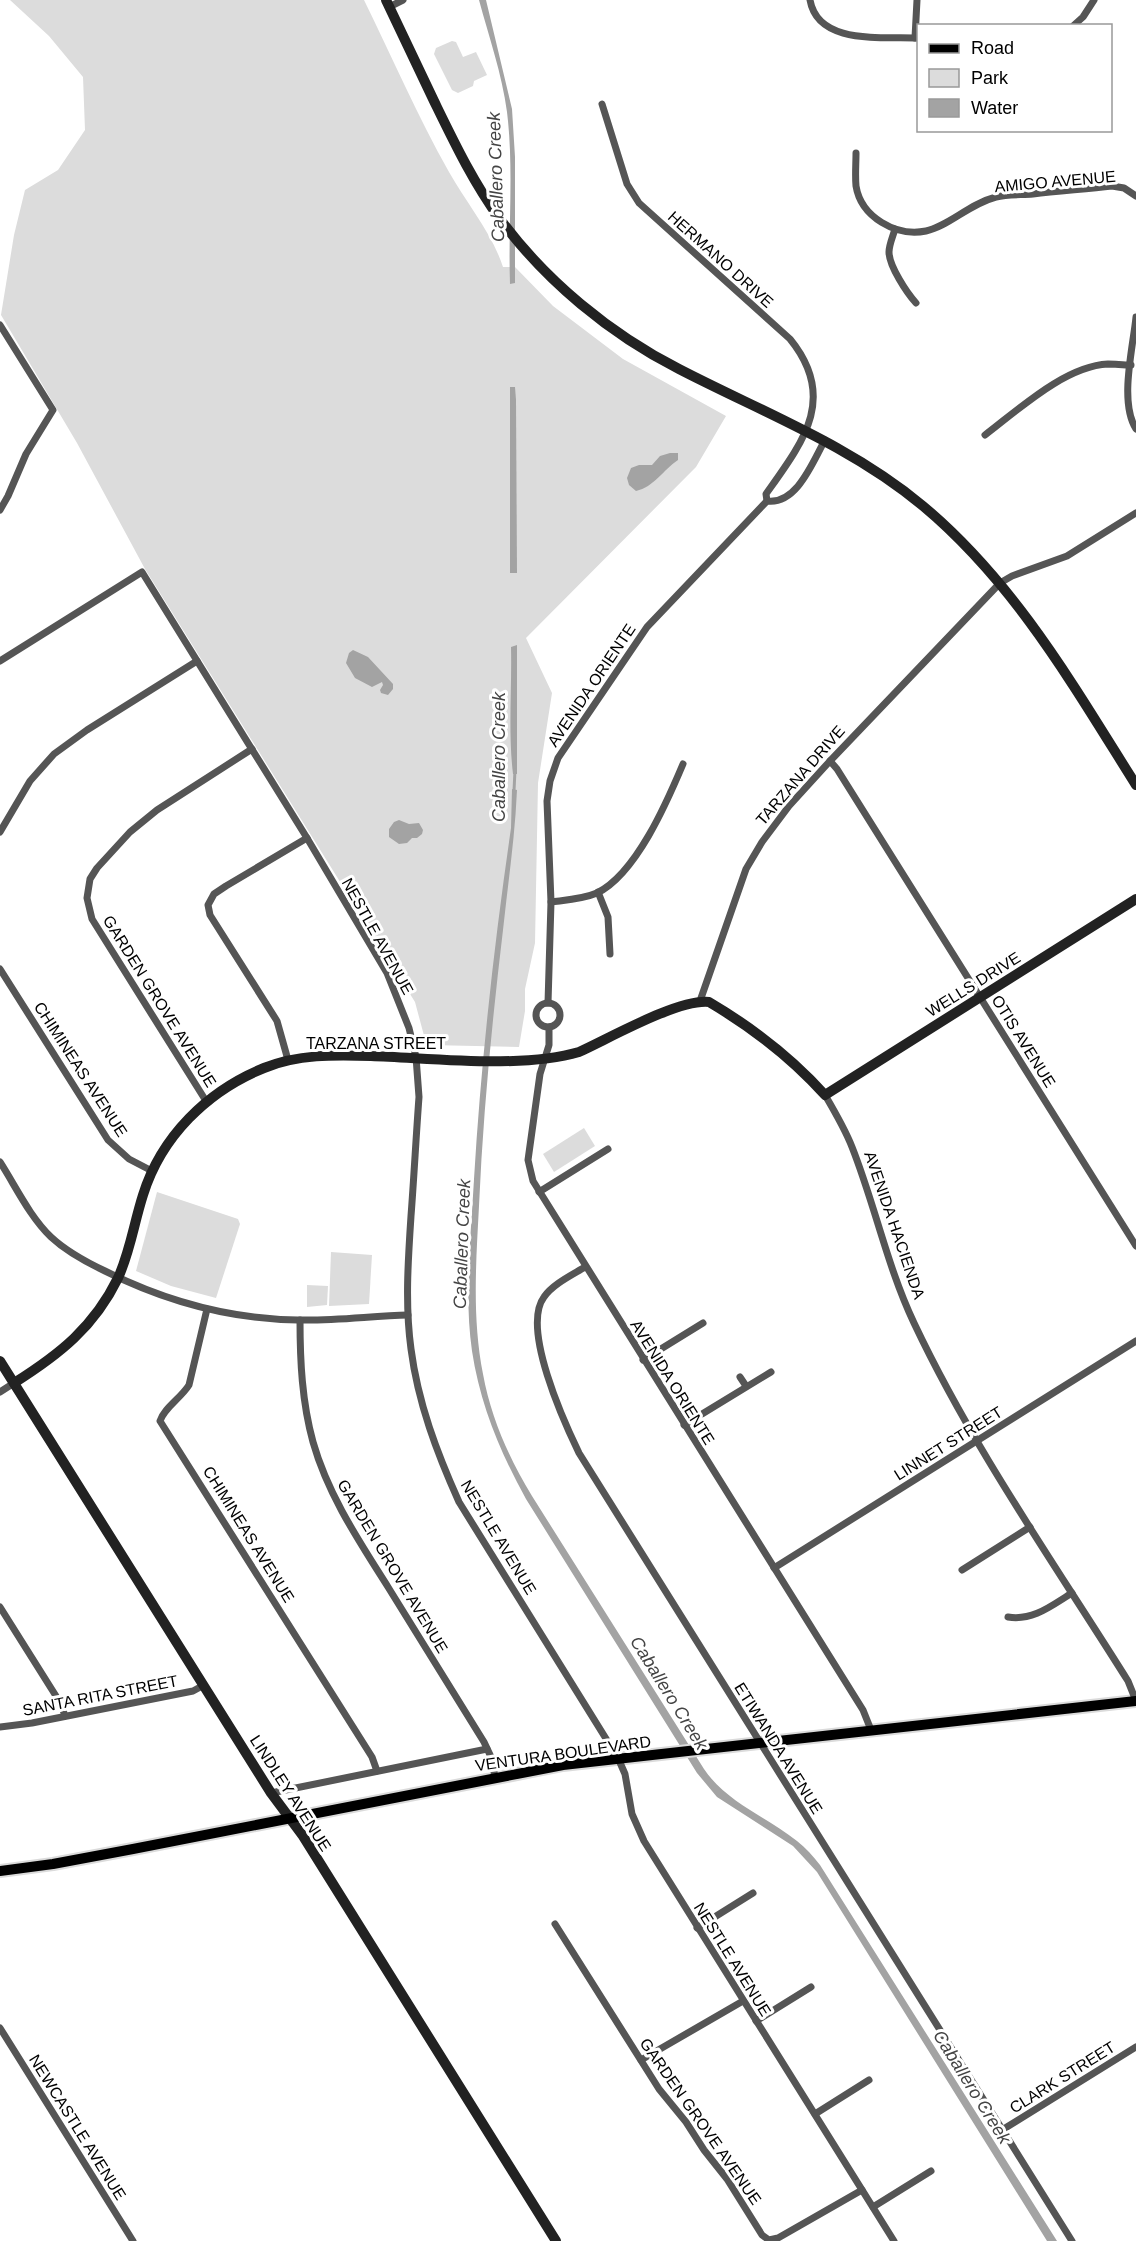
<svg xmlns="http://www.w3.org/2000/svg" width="1136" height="2241" font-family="Helvetica,sans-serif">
<rect width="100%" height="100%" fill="#fff"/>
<g fill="#dcdcdc">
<path d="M 10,0 L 364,0 C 392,57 418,117 449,172 C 467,204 492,233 503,267 L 515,267 L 553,306 L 623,359 L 726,416 L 696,467 L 526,638 L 552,693 L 538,783 L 535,943 L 525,989 L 525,1011 L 519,1047 L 429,1045 L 426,1043 L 415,1002 L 145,569 L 77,443 L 1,315 L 14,235 L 25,190 L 58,170 L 85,130 L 83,77 L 49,36 Z"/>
<path d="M 452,41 L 456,42 L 463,57 L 476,52 L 487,75 L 474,81 L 473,86 L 458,93 L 452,90 L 434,54 L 436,48 Z"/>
<path d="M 584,1128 L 595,1146 L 554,1172 L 543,1154 Z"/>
<path d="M 157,1192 L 238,1219 L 240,1224 L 216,1298 L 171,1286 L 136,1271 Z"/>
<path d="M 331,1252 L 372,1255 L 369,1304 L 329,1306 Z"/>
<path d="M 307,1285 L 328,1286 L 327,1305 L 307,1307 Z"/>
</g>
<g fill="#a3a3a3">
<path d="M 479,0 L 486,0 L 512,109 L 515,157 L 515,283 L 510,284 C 508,227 514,169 507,112 C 502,74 489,37 479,0 Z"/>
<path d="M 510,387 L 515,387 L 516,400 L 517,573 L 510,573 Z"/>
<path d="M 670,453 L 678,453 L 678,460 C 663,470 654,487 636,491 L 629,485 L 627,478 L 631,468 L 639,465 L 652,465 L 660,456 Z"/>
<path d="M 517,645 L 517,774 L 513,774 C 508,732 512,689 511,647 Z"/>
<path d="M 353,650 L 368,657 L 393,684 L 393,689 L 388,695 L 381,693 L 380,690 L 383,685 L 382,682 L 372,687 L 355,678 L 346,663 L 349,653 Z"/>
<path d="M 512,789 L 517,790 C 515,837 508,883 503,930 C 492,1022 483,1114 479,1206 C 476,1263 472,1318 483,1374 C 491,1418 509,1458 532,1496 L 704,1769 C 727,1803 766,1816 797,1841 C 806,1848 813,1856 820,1865 L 1057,2241 L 1047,2241 L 817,1872 L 793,1846 L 717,1797 L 697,1773 L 526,1499 C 500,1452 480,1404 472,1351 C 464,1295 471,1236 474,1179 C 481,1062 494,945 511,828 Z"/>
<path d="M 399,820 L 409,824 L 419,823 L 423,830 L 422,834 L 417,838 L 412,838 L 407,843 L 399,844 L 389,837 L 389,829 L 394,822 Z"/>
</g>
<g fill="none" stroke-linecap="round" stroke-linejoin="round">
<path stroke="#a3a3a3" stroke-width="3" d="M 514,791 L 515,770"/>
<g stroke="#dbdbdb" stroke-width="14">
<path id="primary" d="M 0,1871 L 53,1864 L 133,1849 L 563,1765 L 1136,1701"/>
</g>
<g stroke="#555" stroke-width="7">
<path d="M 810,0 C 818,46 884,36 918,38"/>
<path d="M 389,7 L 403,0"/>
<path d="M 1073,26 L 1083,17 L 1094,0"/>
<path d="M 915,38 L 917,0"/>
<path d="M 602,104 L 627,184 L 639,203 L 790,339 C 838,398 803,442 766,494 L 767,501"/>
<path d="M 856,153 C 856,164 855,175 856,186 C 861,217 896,237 926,231 C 949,226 969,204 996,197 C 1008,194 1021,195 1033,194 C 1059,191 1085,189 1112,186 L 1124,188 L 1136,196"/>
<path d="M 895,229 C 893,236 889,245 889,252 C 889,266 907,293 916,303"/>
<path d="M 1136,317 C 1133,348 1119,402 1136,429"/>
<path d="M 0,325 L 53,410 L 26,454 L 8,496 L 0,510"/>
<path d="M 985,435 C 1018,410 1065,366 1108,364 C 1115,364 1123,365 1131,365"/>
<path d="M 0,661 L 142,572 L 307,838 L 387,973 L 409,1028 L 416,1057 L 419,1097 C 416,1137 414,1177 411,1216 C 408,1261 405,1305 411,1349 C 418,1403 437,1453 459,1502 L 618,1758 L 625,1774 L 632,1814 L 644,1841 L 894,2241"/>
<path d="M 830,761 L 837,769 L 1136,1246"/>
<path d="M 0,832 L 30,781 L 54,754 L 87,730 L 197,661"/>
<path d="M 598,892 L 608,917 L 610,954"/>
<path d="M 551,902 C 566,900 583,899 597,893 C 636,874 667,802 683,764"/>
<path d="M 0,969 L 108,1140 L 129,1159 L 152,1171"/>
<path d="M 700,1001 L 746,869 L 762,842 L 789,806 L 830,761 L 1000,583 L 1012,576 L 1067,556 L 1136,513"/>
<path d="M 548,1003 L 551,902 L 547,801 L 550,781 L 558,758 L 647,627 L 767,501 C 797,505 813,461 825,440"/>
<circle cx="548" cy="1015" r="12"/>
<path d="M 549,1027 L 549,1045 L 540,1074 L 528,1160 L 533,1181 L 863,1710 L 871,1730"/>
<path d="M 288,1060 L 277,1021 L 210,915 L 208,905 L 214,894 L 226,886 L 307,838"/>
<path d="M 825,1095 C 835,1112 845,1129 852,1147 C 875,1205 887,1266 914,1323 C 973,1448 1054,1563 1128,1681 L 1136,1701"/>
<path d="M 206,1101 L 92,919 L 87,898 L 90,879 L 97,868 L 130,832 L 157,810 L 252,749"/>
<path d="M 0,1162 C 16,1187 30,1217 51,1237 C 67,1252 86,1262 105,1271 C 165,1301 231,1319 298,1320 C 335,1321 371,1316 408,1315"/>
<path d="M 539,1192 L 608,1149"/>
<path d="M 585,1267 C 572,1275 553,1284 544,1297 C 521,1328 564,1422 579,1453 L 1072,2241"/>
<path d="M 207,1309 L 189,1385 C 181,1398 164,1408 160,1421 L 372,1757 L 377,1771"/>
<path d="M 300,1320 C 300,1361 302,1402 313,1442 C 328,1495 359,1541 388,1587 C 420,1639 452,1690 484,1742 L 491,1757 L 495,1777"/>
<path d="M 643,1360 L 703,1323"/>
<path d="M 740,1377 L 746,1386"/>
<path d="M 0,1392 L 14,1383"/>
<path d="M 684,1425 L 771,1372"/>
<path d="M 774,1568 L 1136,1341"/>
<path d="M 962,1570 L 1030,1527"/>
<path d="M 0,1607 L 61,1704 L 65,1716"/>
<path d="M 1008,1617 C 1033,1621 1051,1606 1072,1593"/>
<path d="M 0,1727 L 32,1723 L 193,1691 L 204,1685"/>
<path d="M 271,1793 L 487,1749"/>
<path d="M 555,1924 L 659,2089 L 686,2122 L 704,2150 L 727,2179 L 762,2235 L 769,2240 L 778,2238 L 862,2190"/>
<path d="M 697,1928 L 753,1893"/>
<path d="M 756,2021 L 811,1987"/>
<path d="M 0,2028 L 133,2241"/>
<path d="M 641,2060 L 743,2001"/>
<path d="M 815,2114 L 869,2080"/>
<path d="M 1002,2130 L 1136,2047"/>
<path d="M 873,2207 L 931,2171"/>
</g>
<g stroke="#222" stroke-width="10">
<path d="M 386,0 C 402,34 418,68 434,101 C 454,142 473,182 500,219 C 546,281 610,334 679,369 C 762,412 850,445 923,506 C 1015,583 1073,685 1136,785"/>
<path d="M 0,1361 L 271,1793 L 303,1836 L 556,2241"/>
<path d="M 14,1383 C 60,1354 94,1327 118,1278 C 130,1252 134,1223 143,1195 C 161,1137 207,1091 264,1068 C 298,1054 334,1055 371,1056 C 432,1058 521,1069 579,1052 C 610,1038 678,999 709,1002 C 753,1028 791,1057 825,1095 L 1136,899"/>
</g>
<use href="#primary" stroke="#000" stroke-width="10"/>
</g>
<g text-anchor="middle" stroke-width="6" stroke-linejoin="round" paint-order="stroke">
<g font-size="16" fill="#000" stroke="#fff">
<text transform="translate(1055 181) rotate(-5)" y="6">AMIGO AVENUE</text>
<text transform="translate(721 259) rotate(42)" y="6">HERMANO DRIVE</text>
<text transform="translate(591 685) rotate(-56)" y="6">AVENIDA ORIENTE</text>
<text transform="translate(800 775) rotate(-49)" y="6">TARZANA DRIVE</text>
<text transform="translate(378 936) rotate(61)" y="6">NESTLE AVENUE</text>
<text transform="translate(973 984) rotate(-32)" y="6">WELLS DRIVE</text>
<text transform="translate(160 1001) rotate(58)" y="6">GARDEN GROVE AVENUE</text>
<text transform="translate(1024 1041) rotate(58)" y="6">OTIS AVENUE</text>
<text x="376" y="1049">TARZANA STREET</text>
<text transform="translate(81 1069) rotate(57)" y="6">CHIMINEAS AVENUE</text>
<text transform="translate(895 1225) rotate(71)" y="6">AVENIDA HACIENDA</text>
<text transform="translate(673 1382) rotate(58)" y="6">AVENIDA ORIENTE</text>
<text transform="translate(948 1443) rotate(-32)" y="6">LINNET STREET</text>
<text transform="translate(249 1534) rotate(58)" y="6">CHIMINEAS AVENUE</text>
<text transform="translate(499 1537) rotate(59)" y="6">NESTLE AVENUE</text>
<text transform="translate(393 1566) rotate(59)" y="6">GARDEN GROVE AVENUE</text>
<text transform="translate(100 1695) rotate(-11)" y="6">SANTA RITA STREET</text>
<text transform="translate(779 1748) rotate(58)" y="6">ETIWANDA AVENUE</text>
<text transform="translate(563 1753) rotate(-8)" y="6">VENTURA BOULEVARD</text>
<text transform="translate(291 1793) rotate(57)" y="6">LINDLEY AVENUE</text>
<text transform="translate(733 1959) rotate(58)" y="6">NESTLE AVENUE</text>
<text transform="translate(1062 2077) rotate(-32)" y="6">CLARK STREET</text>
<text transform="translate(701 2121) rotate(55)" y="6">GARDEN GROVE AVENUE</text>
<text transform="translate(78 2127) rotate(58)" y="6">NEWCASTLE AVENUE</text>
</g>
<g font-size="18" font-style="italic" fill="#444" stroke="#fff">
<text transform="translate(496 177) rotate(-92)" y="6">Caballero Creek</text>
<text transform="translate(499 757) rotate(-90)" y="6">Caballero Creek</text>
<text transform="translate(462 1244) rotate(-88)" y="6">Caballero Creek</text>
<text transform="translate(669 1693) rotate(58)" y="6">Caballero Creek</text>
<text transform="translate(972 2087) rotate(58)" y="6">Caballero Creek</text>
</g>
</g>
<rect x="917" y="24" width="195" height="108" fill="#ffffff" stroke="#999999" stroke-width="1.5"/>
<rect x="929" y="44" width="30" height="9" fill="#000000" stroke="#999999" stroke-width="1.5"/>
<text x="971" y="54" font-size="18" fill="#000000">Road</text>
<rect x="929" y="69" width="30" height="18" fill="#dcdcdc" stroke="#999999" stroke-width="1.5"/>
<text x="971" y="84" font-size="18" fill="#000000">Park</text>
<rect x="929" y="99" width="30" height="18" fill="#a3a3a3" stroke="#999999" stroke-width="1.5"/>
<text x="971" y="114" font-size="18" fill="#000000">Water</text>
</svg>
